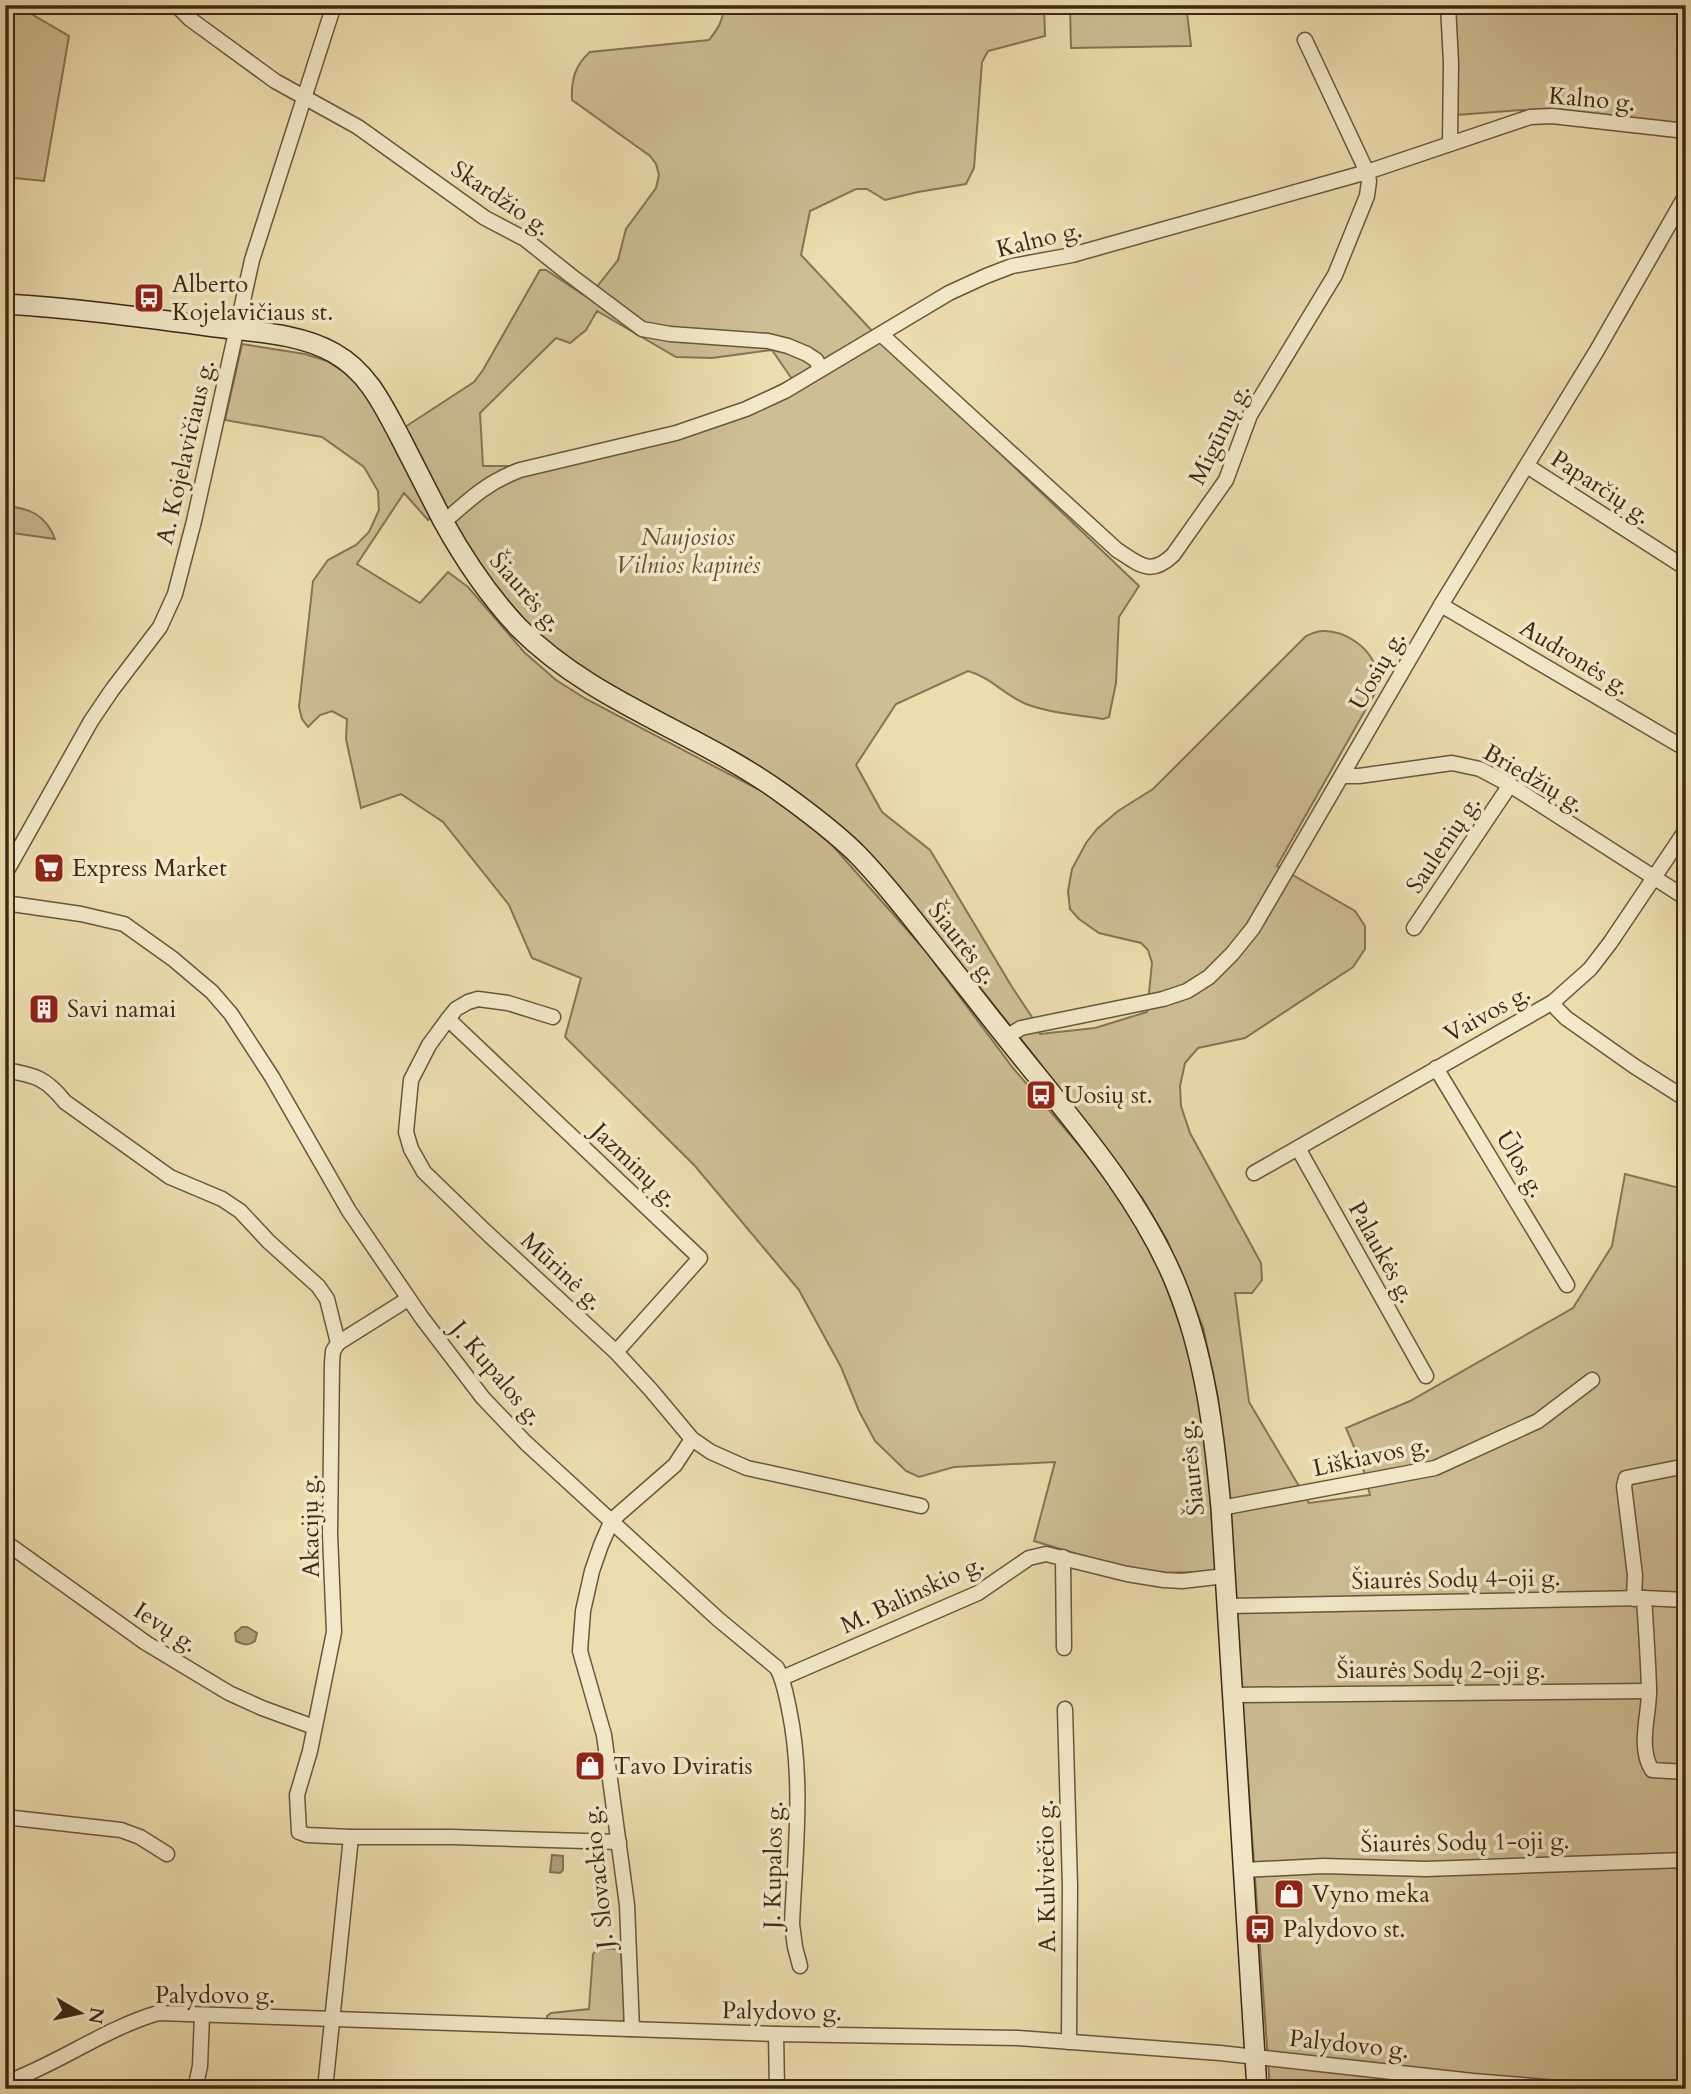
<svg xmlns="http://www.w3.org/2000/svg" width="1691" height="2094" font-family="Cardo,serif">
<rect width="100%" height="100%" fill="#ecddae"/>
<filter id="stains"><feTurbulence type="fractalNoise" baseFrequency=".00286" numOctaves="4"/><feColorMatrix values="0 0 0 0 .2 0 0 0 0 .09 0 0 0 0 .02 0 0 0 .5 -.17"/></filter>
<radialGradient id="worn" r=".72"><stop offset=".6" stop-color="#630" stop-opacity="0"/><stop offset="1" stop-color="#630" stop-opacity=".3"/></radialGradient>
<g fill="#cebe94" stroke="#867454" stroke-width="2" fill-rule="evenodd">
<path d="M 5,5 L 16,5 L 69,36 L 44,181 L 5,177 Z"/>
<path d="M 723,5 L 1044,5 L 1045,36 L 988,51 L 982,62 L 974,168 L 966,184 L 918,192 L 885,200 L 867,189 L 856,189 L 810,211 L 801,255 L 874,333 L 1139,586 L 1119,617 L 1116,683 L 1109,717 L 1103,719 C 1078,715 1050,713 1026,704 C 1006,696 990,677 968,671 L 896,704 L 856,765 L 882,812 L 930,850 L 1012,987 L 1032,1017 L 1040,1034 L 1095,1028 L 1147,1012 L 1152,963 L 1148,950 L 1141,943 L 1099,933 L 1079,919 L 1070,909 L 1068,891 L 1072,869 L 1086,843 L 1097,829 L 1118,811 L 1153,789 L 1306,636 C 1311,634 1317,631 1322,631 C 1345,630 1372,648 1376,671 C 1377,678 1375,686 1375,693 L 1277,866 L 1355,911 L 1365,926 L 1365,949 L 1353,967 L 1245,1038 L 1198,1048 L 1185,1063 L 1180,1086 L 1181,1106 L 1190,1133 L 1261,1263 L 1262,1280 L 1252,1293 L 1235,1293 L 1249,1402 L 1309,1503 L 1370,1495 L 1363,1468 L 1346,1428 L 1410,1401 L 1573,1308 L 1612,1246 L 1625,1174 L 1683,1189 L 1686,1187 L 1686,2089 L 1270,2089 L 1229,1512 L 1218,1398 L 1203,1327 L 1167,1240 L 1143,1199 L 1029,1049 L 940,938 L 872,860 L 627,696 L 552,648 L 494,588 L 445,511 L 405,427 L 474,382 L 483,370 L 540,270 L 546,270 L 588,298 L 618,260 L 626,229 L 656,188 L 659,175 L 656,164 L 650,156 L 572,100 C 571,80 575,65 590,52 L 709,40 C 717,30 725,19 723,5 ZM 597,311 L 676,357 L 712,358 L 772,350 L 792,379 L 738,406 L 676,427 L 515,466 L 483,466 L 480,413 L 556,338 L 570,343 L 586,330 Z"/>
<path d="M 1070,5 L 1186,5 L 1191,46 L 1071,48 Z"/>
<path d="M 1445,5 L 1686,5 L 1686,129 L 1521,110 L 1444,116 Z"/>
<path d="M 242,344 L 305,354 L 327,361 L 344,372 L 362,388 L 377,410 L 431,517 L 428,520 L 404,493 L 357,564 L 420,603 L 448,572 L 468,587 L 524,652 L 556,680 L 586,699 L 765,793 L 799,817 L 832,845 L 924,949 L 1013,1068 L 1090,1158 L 1112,1188 L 1146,1242 L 1160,1271 L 1184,1335 L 1195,1377 L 1205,1433 L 1216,1572 L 1140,1573 L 1034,1541 L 1055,1462 L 954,1467 L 919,1477 L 906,1471 L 875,1441 L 859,1411 L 841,1367 L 799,1290 L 695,1166 L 565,1037 L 581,978 L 532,958 L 509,905 L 443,822 L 401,794 L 361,808 L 346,739 L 347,719 L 332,711 L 320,715 L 308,727 L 302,719 L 299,707 L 313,581 L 328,560 L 356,545 L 369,532 L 379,510 L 378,491 L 364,467 L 322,437 L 225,420 Z"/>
<path d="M 5,506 C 30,508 46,515 55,539 L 5,532 Z"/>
<path d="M 601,1948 L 615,1949 L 621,1954 L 625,2018 L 622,2022 L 547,2021 L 547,2016 L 551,2013 L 589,2009 L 593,1954 L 596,1950 Z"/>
</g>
<g fill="#b0a07a" stroke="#827052" stroke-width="2">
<path d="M 242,1627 L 247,1627 L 257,1633 L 255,1641 C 249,1646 244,1645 236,1641 L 235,1633 Z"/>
<path d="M 552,1855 L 563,1856 L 563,1870 L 560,1873 L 550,1872 Z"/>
</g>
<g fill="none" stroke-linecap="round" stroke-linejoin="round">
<g stroke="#69563b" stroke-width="17">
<g id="minor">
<path d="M 176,5 L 190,19 L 275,81 L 358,127 L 485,218 L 525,239 L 570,275 L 642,329 L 670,334 L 768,341 L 788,346 L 807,354 L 816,360 L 821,369"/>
<path d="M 1448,5 L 1451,63 L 1450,143"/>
<path d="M 882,335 L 1117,550 C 1139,564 1150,577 1173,555 L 1226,480 L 1250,415 L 1335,275 L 1367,196 L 1369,181 L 1367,172 L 1305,40"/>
<path d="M 1527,466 L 1686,568"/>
<path d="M 444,522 C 470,499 486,483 520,470 L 676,433 L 746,409 L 785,391 L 949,293 L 986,276 L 1012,266 L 1072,255 L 1367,172 L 1530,117 L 1552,116 L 1686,131"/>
<path d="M 1441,605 L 1686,749"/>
<path d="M 1343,774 L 1347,776 L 1359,776 L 1452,763 L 1480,769 L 1510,785 L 1686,898"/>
<path d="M 5,874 L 91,721 L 112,690 L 160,627 L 175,594 L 194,521 L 252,260 L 334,5"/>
<path d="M 5,903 L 81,914 L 124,924 L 173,959 L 212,992 L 231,1014 L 272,1077 L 349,1211 L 422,1318 L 483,1398 L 526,1443 L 718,1619 L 777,1668 C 784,1681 786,1695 789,1709 C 804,1780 795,1853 792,1924 L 795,1947 L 800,1966"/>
<path d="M 1414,928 L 1510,785"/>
<path d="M 1553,1002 L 1557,1009 L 1566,1018 L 1634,1066 L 1686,1099"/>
<path d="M 553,1017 L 508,1003 L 478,999 L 468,1002 L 456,1009 L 448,1019 L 429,1045 L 411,1080 L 406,1132 L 411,1149 L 424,1172 L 487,1233 L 616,1352 L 651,1390 L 692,1439 L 711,1452 L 747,1468 L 921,1506"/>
<path d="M 448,1019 L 700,1258 L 616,1352"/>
<path d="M 1006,1037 L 1021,1028 L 1163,999 L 1187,991 L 1209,977 L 1232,954 L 1253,928 L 1441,605 L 1596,352 L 1686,195"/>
<path d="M 1436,1068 L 1567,1285"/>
<path d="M 5,1070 C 35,1075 46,1078 65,1102 L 170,1177 L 222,1199 L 240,1211 L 269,1242 L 318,1286 L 327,1299 L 338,1343 L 333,1351 L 332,1363 L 330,1534 L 334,1632 L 310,1751 L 297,1795 L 299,1832 L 307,1835 L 351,1837 L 452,1837 L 619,1842"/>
<path d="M 1299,1150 L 1426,1376"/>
<path d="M 1254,1173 L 1553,1002 L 1590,969 L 1610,943 L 1686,830"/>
<path d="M 338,1343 L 408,1299"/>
<path d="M 1221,1508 L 1435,1468 L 1538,1421 L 1592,1380"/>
<path d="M 5,1542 L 146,1643 L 229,1693 L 262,1708 L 314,1727"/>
<path d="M 1063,1557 L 1064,1648"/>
<path d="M 1644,1598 C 1646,1628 1648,1658 1649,1688 C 1650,1714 1637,1746 1652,1770 L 1686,1772"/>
<path d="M 1634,1599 L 1635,1575 L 1624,1486 L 1626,1478 L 1686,1466"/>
<path d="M 1227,1606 L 1644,1598 L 1686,1600"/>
<path d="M 782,1678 L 978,1593 L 1029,1558 L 1046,1554 L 1127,1574 L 1164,1580 L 1182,1581 L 1225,1576"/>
<path d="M 1233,1695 L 1649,1691"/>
<path d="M 1065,1709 L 1070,1886 L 1069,2042"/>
<path d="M 5,1817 L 121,1830 L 140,1837 L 167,1854"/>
<path d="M 1244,1870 L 1323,1866 L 1426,1869 L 1686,1860"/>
<path d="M 632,2029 L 627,1905 L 604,1735 L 580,1651 L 583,1611 L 592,1571 L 601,1545 L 612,1520 L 675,1465 L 692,1439"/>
<path d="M 776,2034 L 777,2089"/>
<path d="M 5,2083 C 58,2064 104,2029 158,2013 L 776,2034 L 1018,2038 L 1220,2053 L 1473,2081 L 1571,2089"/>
<path d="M 195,2089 L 200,2066 L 202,2015"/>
<path d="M 325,2089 L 351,1837"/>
</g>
</g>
<g stroke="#3d2915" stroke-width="22">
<path id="secondary" d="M 5,304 C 73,308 140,317 208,326 C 249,332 297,332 334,353 C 368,372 383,405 401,439 C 415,466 429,494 443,521 C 464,559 488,595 518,627 C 593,703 698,732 783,794 C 808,812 833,831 855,852 C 881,878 904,908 927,937 C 956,973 984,1010 1013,1046 C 1072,1120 1138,1194 1175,1282 C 1205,1355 1214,1431 1221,1508 L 1257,2089"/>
</g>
<use href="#minor" stroke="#f3e9ca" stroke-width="14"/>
<use href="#secondary" stroke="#f3e9ca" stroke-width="19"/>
</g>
<defs>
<g id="bus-square" transform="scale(1.575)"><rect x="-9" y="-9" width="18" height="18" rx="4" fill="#8f2418" stroke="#f3e9ca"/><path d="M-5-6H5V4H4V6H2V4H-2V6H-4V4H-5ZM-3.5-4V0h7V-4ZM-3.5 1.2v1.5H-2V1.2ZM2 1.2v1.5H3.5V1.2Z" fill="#fff"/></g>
<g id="supermarket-square" transform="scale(1.575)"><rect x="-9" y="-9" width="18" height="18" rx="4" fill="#8f2418" stroke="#f3e9ca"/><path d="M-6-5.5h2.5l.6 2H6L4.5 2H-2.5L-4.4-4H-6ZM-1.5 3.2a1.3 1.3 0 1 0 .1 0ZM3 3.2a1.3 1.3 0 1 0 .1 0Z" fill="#fff"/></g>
<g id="building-square" transform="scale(1.575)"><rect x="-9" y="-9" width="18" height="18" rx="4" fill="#8f2418" stroke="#f3e9ca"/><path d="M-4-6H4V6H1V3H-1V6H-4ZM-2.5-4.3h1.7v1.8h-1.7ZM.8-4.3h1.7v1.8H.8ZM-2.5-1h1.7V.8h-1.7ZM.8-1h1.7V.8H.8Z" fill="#fff"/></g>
<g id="shop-square" transform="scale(1.575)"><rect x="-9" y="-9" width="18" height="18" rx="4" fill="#8f2418" stroke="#f3e9ca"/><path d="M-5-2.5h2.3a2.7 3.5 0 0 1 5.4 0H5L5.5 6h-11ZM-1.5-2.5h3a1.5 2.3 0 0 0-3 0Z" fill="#fff"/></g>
</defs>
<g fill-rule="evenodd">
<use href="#bus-square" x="149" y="298"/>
<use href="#supermarket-square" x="49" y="868"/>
<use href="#building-square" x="44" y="1009"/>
<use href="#bus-square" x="1041" y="1095"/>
<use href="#shop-square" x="590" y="1766"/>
<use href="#shop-square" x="1289" y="1894"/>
<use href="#bus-square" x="1260" y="1929"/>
</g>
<g text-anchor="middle" stroke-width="7" stroke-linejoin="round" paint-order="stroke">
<g font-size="24" fill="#3d2915" stroke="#f3e9ca">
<text transform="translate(1592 99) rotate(5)" y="8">Kalno g.</text>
<text transform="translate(501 198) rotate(34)" y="8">Skardžio g.</text>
<text transform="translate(1039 239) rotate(-14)" y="8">Kalno g.</text>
<text transform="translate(1219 434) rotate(-64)" y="8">Migūnų g.</text>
<text transform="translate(185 452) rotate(-77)" y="8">A. Kojelavičiaus g.</text>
<text transform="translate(1601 487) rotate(33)" y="8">Paparčių g.</text>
<text transform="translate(526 592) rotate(49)" y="8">Šiaurės g.</text>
<text transform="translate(1575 657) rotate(31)" y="8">Audronės g.</text>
<text transform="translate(1377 670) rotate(-60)" y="8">Uosių g.</text>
<text transform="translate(1534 778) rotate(30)" y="8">Briedžių g.</text>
<text transform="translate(1443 844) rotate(-56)" y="8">Saulenių g.</text>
<text transform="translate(963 943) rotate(52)" y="8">Šiaurės g.</text>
<text transform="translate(1487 1013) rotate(-29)" y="8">Vaivos g.</text>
<text transform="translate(1521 1164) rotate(59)" y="8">Ūlos g.</text>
<text transform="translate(635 1165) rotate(44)" y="8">Jazminų g.</text>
<text transform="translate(1382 1252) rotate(61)" y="8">Palaukės g.</text>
<text transform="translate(562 1271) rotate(43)" y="8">Mūrinė g.</text>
<text transform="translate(497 1373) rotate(50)" y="8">J. Kupalos g.</text>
<text transform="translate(1371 1456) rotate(-12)" y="8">Liškiavos g.</text>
<text transform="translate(1191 1468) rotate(-96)" y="8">Šiaurės g.</text>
<text transform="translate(310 1526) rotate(-91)" y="8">Akacijų g.</text>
<text transform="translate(1456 1579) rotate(-1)" y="8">Šiaurės Sodų 4-oji g.</text>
<text transform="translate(912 1594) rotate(-25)" y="8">M. Balinskio g.</text>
<text transform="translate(166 1627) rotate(33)" y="8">Ievų g.</text>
<text x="1441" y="1678">Šiaurės Sodų 2-oji g.</text>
<text transform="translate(1465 1842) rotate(-1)" y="8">Šiaurės Sodų 1-oji g.</text>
<text transform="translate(773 1865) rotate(-89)" y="8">J. Kupalos g.</text>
<text transform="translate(1046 1876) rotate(-91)" y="8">A. Kulviečio g.</text>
<text transform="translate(598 1877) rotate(-96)" y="8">J. Slovackio g.</text>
<text x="215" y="2003">Palydovo g.</text>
<text transform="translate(782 2011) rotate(1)" y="8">Palydovo g.</text>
<text transform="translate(1349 2044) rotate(6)" y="8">Palydovo g.</text>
</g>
<g font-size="24" fill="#3d2915" stroke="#f3e9ca" text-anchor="start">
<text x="172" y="292">Alberto<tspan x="172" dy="28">Kojelavičiaus st.</tspan></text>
<text x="72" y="876">Express Market</text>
<text x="67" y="1017">Savi namai</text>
<text x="1064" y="1103">Uosių st.</text>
<text x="613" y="1774">Tavo Dviratis</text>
<text x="1312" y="1902">Vyno meka</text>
<text x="1283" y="1937">Palydovo st.</text>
</g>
<g font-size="24" font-style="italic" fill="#614e35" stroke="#f3e9ca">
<text x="688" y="545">Naujosios<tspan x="688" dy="28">Vilnios kapinės</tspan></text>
</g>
</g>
<rect width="1691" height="2094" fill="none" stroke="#ecddae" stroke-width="28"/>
<rect x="7" y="7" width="1677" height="2080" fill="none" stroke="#3d2915" stroke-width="3.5"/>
<rect x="14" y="14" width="1663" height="2066" fill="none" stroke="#3d2915" stroke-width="2"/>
<g transform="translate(80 2013) rotate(99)" stroke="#f3e9ca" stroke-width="5" paint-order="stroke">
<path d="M0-5L12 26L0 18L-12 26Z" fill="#3d2915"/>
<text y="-10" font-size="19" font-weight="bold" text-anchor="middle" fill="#3d2915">N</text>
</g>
<rect width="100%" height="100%" filter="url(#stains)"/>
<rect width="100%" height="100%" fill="url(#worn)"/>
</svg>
